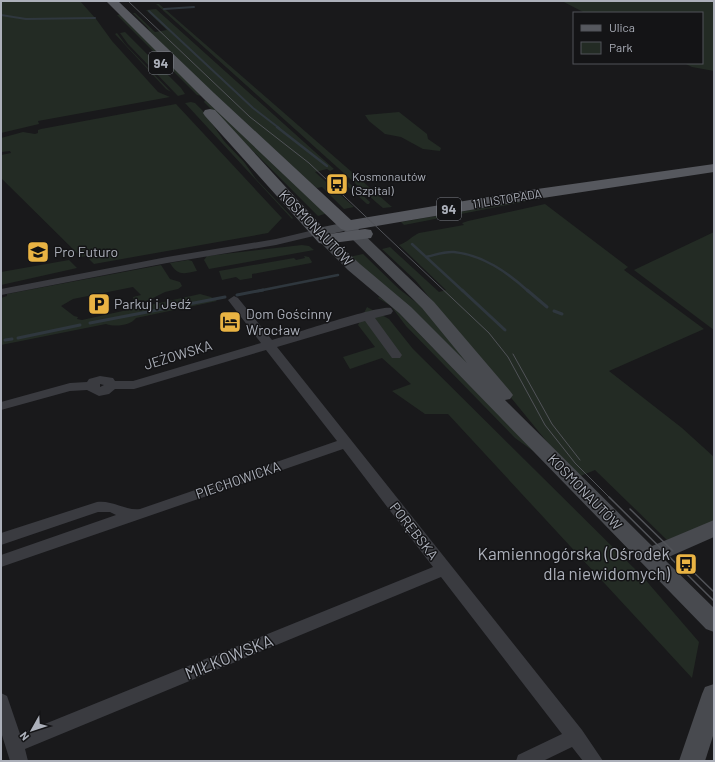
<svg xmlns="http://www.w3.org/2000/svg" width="715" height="762" font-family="Barlow,sans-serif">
<rect width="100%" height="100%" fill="#19191b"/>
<g fill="#232b24">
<path d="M 1,1 L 80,1 L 96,19 L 112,41 L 158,92 L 170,97 L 38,121 L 39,124 L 1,133 Z"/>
<path d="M 562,1 L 714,1 L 714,71 L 692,67 L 684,63 L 702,63 L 702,13 L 585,13 Z"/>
<path d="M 156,4 L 159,4 L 392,207 L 383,208 L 377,203 Z"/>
<path d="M 156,9 L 334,169 L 330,171 L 327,169 L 315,172 L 354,207 L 344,209 L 322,187 L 317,188 L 313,185 L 154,38 L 147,27 L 133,13 L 135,13 L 155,32 L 167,30 L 146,10 Z"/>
<path d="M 122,14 L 201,96 L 197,95 L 117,15 Z"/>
<path d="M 125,32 L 181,88 L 185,94 L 178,96 L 128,44 L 120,33 Z"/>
<path d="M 117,33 L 125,44 L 171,92 L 166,89 L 115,34 Z"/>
<path d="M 205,100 L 328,213 L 318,216 L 204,102 Z"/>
<path d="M 191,102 L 195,103 L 204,112 L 224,141 L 244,162 L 256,179 L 293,218 L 292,219 L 185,103 Z"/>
<path d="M 176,104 L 282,218 L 268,233 L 94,264 L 86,256 L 81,257 L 1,178 L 1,155 L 11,153 L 10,151 L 1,152 L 1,138 L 23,132 L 35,134 L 38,133 L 38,130 L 41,129 Z"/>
<path d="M 399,112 L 427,134 L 428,139 L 441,148 L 440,151 L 423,149 L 401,137 L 385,134 L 369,121 L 365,115 Z"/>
<path d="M 333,173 L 338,173 L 370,202 L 369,204 L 367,204 Z"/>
<path d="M 559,195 L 404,225 L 401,222 Z"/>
<path d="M 545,204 L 628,267 L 624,270 L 704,329 L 609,371 L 682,428 L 714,457 L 714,521 L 667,540 L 595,470 L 578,477 L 552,448 L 416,281 L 382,249 L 390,247 L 439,292 L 446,290 L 399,245 C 408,242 412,236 419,233 L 464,225 L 462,223 L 468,221 Z"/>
<path d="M 714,232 L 714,330 L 634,270 Z"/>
<path d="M 302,245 L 309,246 L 314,250 L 209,269 L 204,260 L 207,256 Z"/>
<path d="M 363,254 L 399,289 L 426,310 L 483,378 L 349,257 Z"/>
<path d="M 304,256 L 309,257 L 312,262 L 311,263 L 252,274 L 252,278 L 240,280 L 236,277 L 222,280 L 219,271 L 294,258 L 296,260 L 305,258 Z"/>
<path d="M 69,260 L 77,268 L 1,285 L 1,272 Z"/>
<path d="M 188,260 L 192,261 L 197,271 C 183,274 178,276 170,263 Z"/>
<path d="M 161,265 L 170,279 L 180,282 L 182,286 L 178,289 L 165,292 L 147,301 L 134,300 L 133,297 L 141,295 L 133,287 L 73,299 L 61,306 L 74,316 L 78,317 L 77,319 L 82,320 L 200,294 L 211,297 L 217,301 L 136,318 C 130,326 115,327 106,324 L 1,345 L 1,298 L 7,296 L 7,294 Z"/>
<path d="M 379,297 L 390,304 L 536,453 L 515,438 L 406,326 L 391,306 L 378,298 Z"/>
<path d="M 367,307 L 389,319 L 413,349 L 643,577 L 699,642 L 692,678 L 448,414 L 425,414 L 392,391 L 411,384 L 382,358 L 350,369 L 343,357 L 375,347 L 358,325 Z"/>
</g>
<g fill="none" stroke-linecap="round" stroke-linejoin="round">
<g stroke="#2f373e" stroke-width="2">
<path d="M 164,9 L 194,7"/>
<path d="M 149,11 L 253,108 L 279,128"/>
<path d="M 1,15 L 26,19 L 95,18"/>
</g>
<g stroke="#2f373e" stroke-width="2.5">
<path d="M 277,127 L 327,166"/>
<path d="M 412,244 L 463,291"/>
<path d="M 426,257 C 435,255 445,251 454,252 C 483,255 507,272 528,291"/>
<path d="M 258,291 L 338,275"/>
</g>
<g stroke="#2f373e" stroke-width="3">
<path d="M 462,290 L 505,330"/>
<path d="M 527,290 L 547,307"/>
<path d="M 237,295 L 263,290"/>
<path d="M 554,311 L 562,314"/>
<path d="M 90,323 L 225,297"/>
<path d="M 18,338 L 80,325"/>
<path d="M 5,340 L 12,339"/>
</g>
<g fill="#3a3b40" fill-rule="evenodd">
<path d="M 318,229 L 322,230 L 323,232 L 322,234 L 276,245 L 167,263 L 1,295 L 1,289 L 167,257 L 276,239 Z"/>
<path d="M 234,296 L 238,298 L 272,340 C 291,335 378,305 391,308 L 393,311 L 391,314 L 375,318 L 402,355 L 400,358 L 392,358 L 365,321 L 277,347 L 582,730 L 603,761 L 583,761 L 572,747 L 543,761 L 516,761 L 518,755 L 562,734 L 441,577 L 25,749 L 28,761 L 10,761 L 1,732 L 1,693 L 7,696 L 20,734 L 433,567 L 343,449 L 1,567 L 1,555 L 116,515 L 110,512 L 98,512 L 1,545 L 1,533 L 97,502 C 113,500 125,511 140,509 L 337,441 L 266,350 L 134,389 L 115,389 L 109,394 L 99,396 L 87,390 L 70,391 L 1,410 L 1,402 L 70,383 L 87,382 L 89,379 L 100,376 L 113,378 L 115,381 L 133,381 L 261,343 L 228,300 ZM 100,384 L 104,385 L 100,387 Z"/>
</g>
<g fill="#484a4f" fill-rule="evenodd">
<path d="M 347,222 L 352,223 L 434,302 L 510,391 L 513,395 L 510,399 L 505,400 L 652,546 L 714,520 L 714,537 L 664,559 L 714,608 L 714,632 L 706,629 L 399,313 L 348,270 L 320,242 L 318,239 L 319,236 L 313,235 L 311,232 L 313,229 ZM 344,231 L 422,308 L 467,363 L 411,307 L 360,264 L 330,236 L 326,235 Z"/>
<path d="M 714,684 L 714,733 L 705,761 L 679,761 L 702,694 L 705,687 Z"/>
</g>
<g fill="#56585e" fill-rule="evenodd">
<path d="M 106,1 L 118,1 L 214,93 L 351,220 L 523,191 L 714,164 L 714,172 L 523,201 L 347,231 L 341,229 L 204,99 Z"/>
<path d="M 210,109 L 215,110 L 329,234 L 365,229 L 371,230 L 373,234 L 371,238 L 325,244 L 319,243 L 205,116 L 203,113 L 205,110 Z"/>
</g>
<g stroke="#515358" stroke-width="1">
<path d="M 128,1 L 250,117 L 309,163 L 489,333 L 508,357 L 545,425 L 575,463 L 610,498"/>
<path d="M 513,354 L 552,424 L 580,460"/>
</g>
<g stroke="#515358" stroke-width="1.5">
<path d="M 609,497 L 714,601"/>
<path d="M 630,509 L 673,551"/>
<path d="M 684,563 L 714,592"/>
</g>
</g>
<defs>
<g id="bus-square" transform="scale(1.15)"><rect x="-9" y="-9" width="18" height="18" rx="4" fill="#e9b343" stroke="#141416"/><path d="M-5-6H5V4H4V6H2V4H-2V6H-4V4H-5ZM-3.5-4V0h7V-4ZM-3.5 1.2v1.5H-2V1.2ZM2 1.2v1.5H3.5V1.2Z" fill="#111"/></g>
<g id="school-square" transform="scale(1.15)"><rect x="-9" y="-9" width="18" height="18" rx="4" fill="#e9b343" stroke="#141416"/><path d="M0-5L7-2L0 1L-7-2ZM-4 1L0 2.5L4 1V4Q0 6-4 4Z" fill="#111"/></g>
<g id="parking-square" transform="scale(1.15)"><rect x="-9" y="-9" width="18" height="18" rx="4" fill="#e9b343" stroke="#141416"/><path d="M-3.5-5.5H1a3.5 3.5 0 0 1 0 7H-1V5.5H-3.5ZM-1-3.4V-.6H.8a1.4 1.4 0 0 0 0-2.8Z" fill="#111"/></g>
<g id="hotel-square" transform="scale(1.15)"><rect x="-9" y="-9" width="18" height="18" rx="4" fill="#e9b343" stroke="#141416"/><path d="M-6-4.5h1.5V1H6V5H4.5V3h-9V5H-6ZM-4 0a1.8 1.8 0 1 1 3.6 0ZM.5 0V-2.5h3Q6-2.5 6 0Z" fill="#111"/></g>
</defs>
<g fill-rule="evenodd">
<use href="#bus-square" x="337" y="184"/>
<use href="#school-square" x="38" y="252"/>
<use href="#parking-square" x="99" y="304"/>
<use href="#hotel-square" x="230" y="322"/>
<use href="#bus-square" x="686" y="564"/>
</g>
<g text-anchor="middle" stroke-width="3" stroke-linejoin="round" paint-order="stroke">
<g font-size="12" fill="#acb0ba" stroke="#141416" text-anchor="start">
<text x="352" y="181">Kosmonautów<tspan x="352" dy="14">(Szpital)</tspan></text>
</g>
<g font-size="12" fill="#acb0ba" stroke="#141416">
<text transform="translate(507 199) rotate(-9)" y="4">11 LISTOPADA</text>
</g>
<g fill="#141416" stroke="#7e8189" stroke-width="1">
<rect x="149" y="52" width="24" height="22" rx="3"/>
<rect x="437" y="198" width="24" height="22" rx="3"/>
</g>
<g font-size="13" font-weight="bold" fill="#acb0ba">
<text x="161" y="68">94</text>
<text x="449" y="214">94</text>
</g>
<g font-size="14" fill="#acb0ba" stroke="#141416">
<text transform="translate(316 228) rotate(46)" y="5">KOSMONAUTÓW</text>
<text transform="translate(178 355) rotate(-17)" y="5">JEŻOWSKA</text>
<text transform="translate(238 480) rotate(-19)" y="5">PIECHOWICKA</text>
<text transform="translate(585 492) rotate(46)" y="5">KOSMONAUTÓW</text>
<text transform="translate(414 531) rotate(52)" y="5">PORĘBSKA</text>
</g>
<g font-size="14" fill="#acb0ba" stroke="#141416" text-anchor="start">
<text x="54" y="257">Pro Futuro</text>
<text x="114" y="309">Parkuj i Jedź</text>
<text x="246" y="319">Dom Gościnny<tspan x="246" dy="16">Wrocław</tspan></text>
</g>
<g font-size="17" fill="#acb0ba" stroke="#141416" text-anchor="end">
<text x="670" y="560">Kamiennogórska (Ośrodek<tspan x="670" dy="20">dla niewidomych)</tspan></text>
</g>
<g font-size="17" fill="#acb0ba" stroke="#141416">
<text transform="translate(229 657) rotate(-22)" y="6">MIŁKOWSKA</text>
</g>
</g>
<rect width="715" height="762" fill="none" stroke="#acb0ba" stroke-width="4"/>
<rect x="573" y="12" width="130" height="52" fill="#141416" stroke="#515258"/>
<rect x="581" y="25" width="20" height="6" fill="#56585e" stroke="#515258"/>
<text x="609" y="32" font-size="12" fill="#acb0ba">Ulica</text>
<rect x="581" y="42" width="20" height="12" fill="#232b24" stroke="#515258"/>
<text x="609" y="52" font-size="12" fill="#acb0ba">Park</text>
<g transform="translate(32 730) rotate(231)" stroke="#141416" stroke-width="3" paint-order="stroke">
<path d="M0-3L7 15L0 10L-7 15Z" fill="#acb0ba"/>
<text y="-6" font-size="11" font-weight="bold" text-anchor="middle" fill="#acb0ba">N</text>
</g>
</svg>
